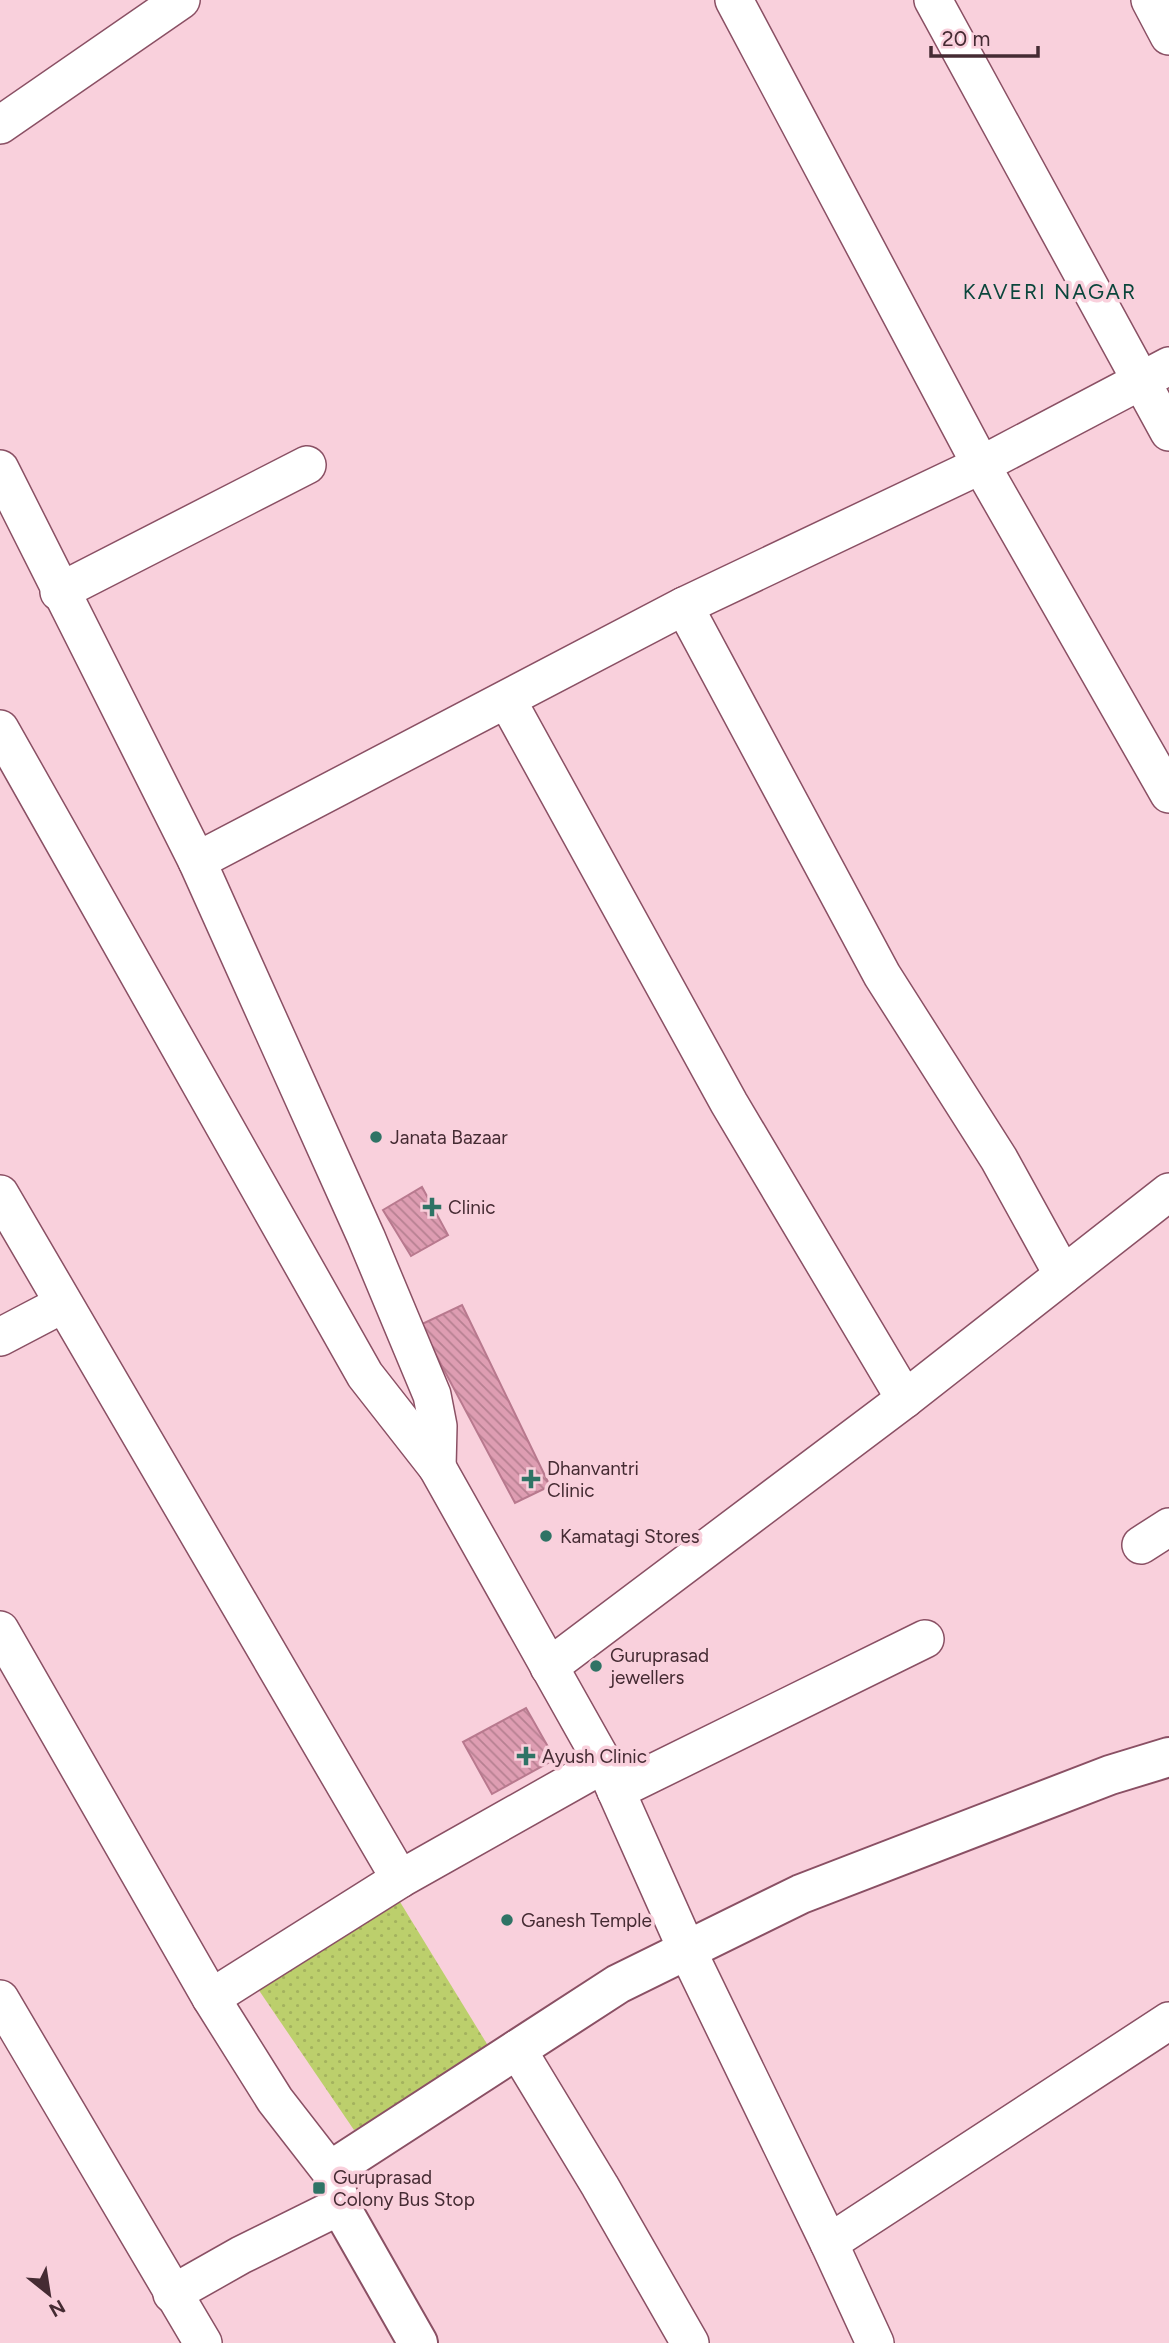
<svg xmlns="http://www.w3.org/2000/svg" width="1169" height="2343" font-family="Figtree,sans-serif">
<defs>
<pattern id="park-dots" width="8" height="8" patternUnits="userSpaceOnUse" patternTransform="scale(1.75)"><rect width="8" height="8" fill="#bccf6c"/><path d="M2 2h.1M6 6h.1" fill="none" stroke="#a3b25e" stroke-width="1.8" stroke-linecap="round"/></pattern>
<pattern id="building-back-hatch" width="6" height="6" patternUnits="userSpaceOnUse" patternTransform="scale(1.75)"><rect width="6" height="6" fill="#de9db2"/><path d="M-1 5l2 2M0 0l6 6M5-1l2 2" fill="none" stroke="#b68091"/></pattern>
</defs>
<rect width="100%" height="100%" fill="#f9d0dc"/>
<path fill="url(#park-dots)" d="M 397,1897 L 498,2062 L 354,2130 L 256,1986 Z"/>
<g fill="url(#building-back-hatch)" stroke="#b8798e" stroke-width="2">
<path d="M 422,1187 L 448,1235 L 411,1256 L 383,1210 Z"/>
<path d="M 462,1305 L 550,1486 L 515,1503 L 420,1325 Z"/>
<path d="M 526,1708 L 555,1759 L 492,1794 L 463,1742 Z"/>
</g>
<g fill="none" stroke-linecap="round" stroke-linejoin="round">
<g stroke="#8a5064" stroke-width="40">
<g id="minor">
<path d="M 734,0 L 981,465 L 1169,794"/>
<path d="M 933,0 L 1169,432"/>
<path d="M 1150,0 L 1169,36"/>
<path d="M 0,125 L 181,0"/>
<path d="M 0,469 L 197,861 L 366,1237 L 432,1395 L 438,1426 L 437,1467"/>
<path d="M 59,592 L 307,465"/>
<path d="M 684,606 L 882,975 L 999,1159 L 1063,1275"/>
<path d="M 507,700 L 729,1103 L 905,1399"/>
<path d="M 0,729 L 365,1375 L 437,1467 L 604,1764 L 687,1950 L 829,2243 L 1169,2021"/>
<path d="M 197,861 L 684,606 L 981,465 L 1169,366"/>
<path d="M 0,1194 L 400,1879 L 211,1998"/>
<path d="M 0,1337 L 63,1304"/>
<path d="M 1141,1545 L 1169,1527"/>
<path d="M 0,1630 L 211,1998 L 275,2100 L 334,2176"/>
<path d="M 549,1667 L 905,1399 L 1169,1192"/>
<path d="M 616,1791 L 925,1639"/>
<path d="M 400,1879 L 604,1764"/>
<path d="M 0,1999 L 203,2343"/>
<path d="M 517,2049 L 600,2186 L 690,2343"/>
<path d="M 829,2243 L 875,2343"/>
<path d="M 172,2294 L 241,2255 L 340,2206"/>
</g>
</g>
<g stroke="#8a5064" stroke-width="42">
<path id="tertiary" d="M 418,2343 L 340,2206 L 334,2176 L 342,2163 L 618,1984 L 801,1894 L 1110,1775 L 1169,1757"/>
</g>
<use href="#minor" stroke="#fff" stroke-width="37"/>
<use href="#tertiary" stroke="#fff" stroke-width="38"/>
</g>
<g fill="#2f7365" stroke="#f9d0dc" stroke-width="2.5">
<circle cx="376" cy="1137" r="7"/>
<path d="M428.5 1196.5h7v7h7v7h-7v7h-7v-7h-7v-7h7z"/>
<path d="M527.5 1468.5h7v7h7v7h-7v7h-7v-7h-7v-7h7z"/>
<circle cx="546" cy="1536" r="7"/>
<circle cx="596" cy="1666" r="7"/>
<path d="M522.5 1745.5h7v7h7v7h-7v7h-7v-7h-7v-7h7z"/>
<circle cx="507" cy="1920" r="7"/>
<rect x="312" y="2181" width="14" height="14" rx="3.5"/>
</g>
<g text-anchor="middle" stroke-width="7" stroke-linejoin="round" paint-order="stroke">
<g font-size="19" fill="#452b33" stroke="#f9d0dc" text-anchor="start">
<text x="390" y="1144">Janata Bazaar</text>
<text x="448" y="1214">Clinic</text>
<text x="547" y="1475">Dhanvantri<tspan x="547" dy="22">Clinic</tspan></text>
<text x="560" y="1543">Kamatagi Stores</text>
<text x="610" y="1662">Guruprasad<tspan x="610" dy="22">jewellers</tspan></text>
<text x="542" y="1763">Ayush Clinic</text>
<text x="521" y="1927">Ganesh Temple</text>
<text x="333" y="2184">Guruprasad<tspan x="333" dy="22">Colony Bus Stop</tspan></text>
</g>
<g font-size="21" letter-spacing="2" fill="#0b463c" stroke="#f9d0dc">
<text x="1050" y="299">KAVERI NAGAR</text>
</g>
</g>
<g transform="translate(49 2294) rotate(150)" stroke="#f9d0dc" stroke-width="5" paint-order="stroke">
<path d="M0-5L12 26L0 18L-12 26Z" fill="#452b33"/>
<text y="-10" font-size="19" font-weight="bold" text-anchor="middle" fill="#452b33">N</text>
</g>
<path d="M931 46v10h107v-10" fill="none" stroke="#452b33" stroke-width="3.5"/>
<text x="942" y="46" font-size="21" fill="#452b33" stroke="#f9d0dc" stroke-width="5" paint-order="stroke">20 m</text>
</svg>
